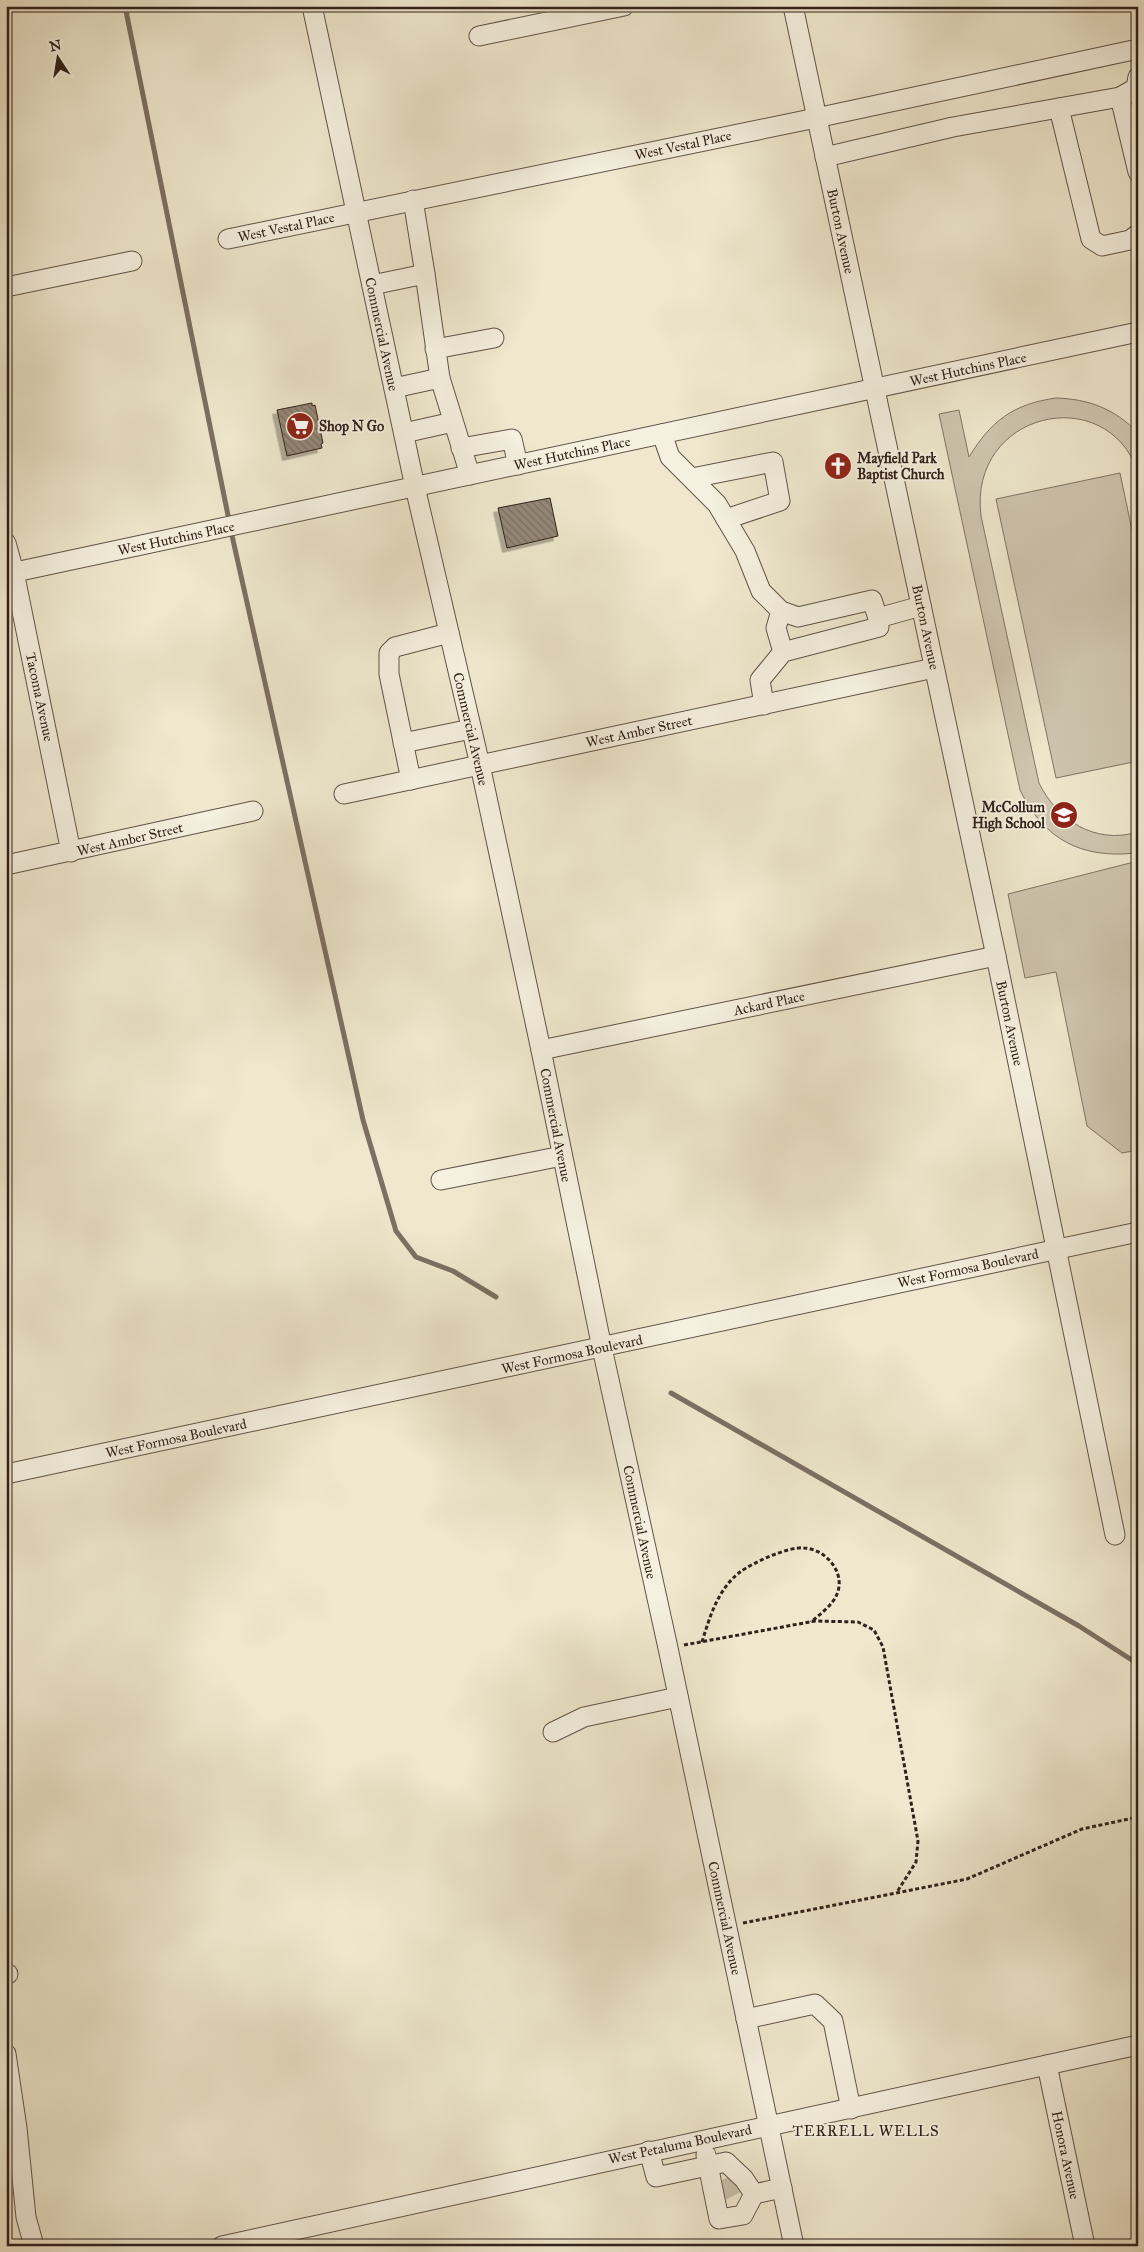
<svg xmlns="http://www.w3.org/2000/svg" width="1144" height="2252" font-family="'IM FELL Great Primer',serif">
<defs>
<pattern id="building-back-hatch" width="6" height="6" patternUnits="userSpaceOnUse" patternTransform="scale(1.25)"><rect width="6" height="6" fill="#948878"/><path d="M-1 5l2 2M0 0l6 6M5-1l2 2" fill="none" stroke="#796f62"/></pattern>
<filter id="shadow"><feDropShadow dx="-4.5" dy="4.5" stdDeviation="0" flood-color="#0004"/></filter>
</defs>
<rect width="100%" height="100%" fill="#efe8ce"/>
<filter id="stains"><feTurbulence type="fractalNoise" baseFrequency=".004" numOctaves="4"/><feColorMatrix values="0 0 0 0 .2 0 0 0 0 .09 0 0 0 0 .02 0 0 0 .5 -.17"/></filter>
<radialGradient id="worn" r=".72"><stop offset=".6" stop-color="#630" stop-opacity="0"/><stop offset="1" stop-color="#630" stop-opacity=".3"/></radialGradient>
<g fill="#cfc6b0" stroke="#807466">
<path d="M 1056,398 C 1089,399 1115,409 1138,433 L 1138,472 C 1106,380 968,412 981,516 L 1039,783 C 1057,820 1095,845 1138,832 L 1136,853 C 1082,859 1044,840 1020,790 L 939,414 L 959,410 L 969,457 C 991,421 1013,404 1056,398 Z"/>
<path d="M 1120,473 L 1138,559 L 1138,761 L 1056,778 L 996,499 Z"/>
<path d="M 1138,861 L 1138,1150 L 1122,1153 L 1087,1126 L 1056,972 L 1025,978 L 1008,894 Z"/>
</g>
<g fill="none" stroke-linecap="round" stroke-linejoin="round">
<g stroke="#7c7062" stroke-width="5">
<path d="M 125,6 L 233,540 L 363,1120 L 396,1231 L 416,1257 L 453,1271 L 496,1297"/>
<path d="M 671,1393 L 1079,1626 L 1138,1664"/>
</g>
</g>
<g fill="url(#building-back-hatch)" stroke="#31211b" filter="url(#shadow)">
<path d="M 312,403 L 312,406 L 315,405 L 323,443 L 321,444 L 322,448 L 287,456 L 277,410 Z"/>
<path d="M 550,498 L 558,536 L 507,548 L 498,508 Z"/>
</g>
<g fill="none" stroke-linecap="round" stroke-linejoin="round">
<path stroke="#c9c0aa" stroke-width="19" stroke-dasharray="19 9" stroke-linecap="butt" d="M 722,2191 L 737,2183"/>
<g stroke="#605348" stroke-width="21">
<g id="minor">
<path d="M 312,6 L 415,487 L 480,765 L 541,1050 L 602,1348 L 668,1648 L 794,2246"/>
<path d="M 793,6 L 996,956 L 1115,1535"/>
<path d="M 479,36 L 624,6"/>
<path d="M 1120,97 L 1138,172"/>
<path d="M 1059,108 L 1091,239 L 1102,246 L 1130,240 L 1138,234"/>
<path d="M 825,157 L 953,127 L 1120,97 L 1136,88 L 1138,77"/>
<path d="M 413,200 L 425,274"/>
<path d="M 228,239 L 816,118 L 1138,49"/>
<path d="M 372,285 L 425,274 L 440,378"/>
<path d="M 6,287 L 132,261"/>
<path d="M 435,349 L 494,338"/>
<path d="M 394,388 L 440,378 L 470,475"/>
<path d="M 404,433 L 453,422"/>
<path d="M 662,434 L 670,457 L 717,504 L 745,551 L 761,591 L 781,611 L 798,617 L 872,600 L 878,618 L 921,606"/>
<path d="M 461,448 L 512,439 L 518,465"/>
<path d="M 692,478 L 773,462 L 780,501 L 726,519"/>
<path d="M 6,543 L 14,572 L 71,852"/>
<path d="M 6,574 L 1138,332"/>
<path d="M 781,611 L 776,628 L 783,652"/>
<path d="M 764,705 L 760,680 L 783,652 L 879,627 L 878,618"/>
<path d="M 403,743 L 471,729"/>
<path d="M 411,780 L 389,674 L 389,653 L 395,647 L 449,633"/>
<path d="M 344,794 L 934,668"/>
<path d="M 6,865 L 253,811"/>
<path d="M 541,1050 L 996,956"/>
<path d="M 441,1180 L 562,1156"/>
<path d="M 6,1474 L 1138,1232"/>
<path d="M 553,1732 L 584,1717 L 678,1697"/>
<path d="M 6,1974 L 8,1974"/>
<path d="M 746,2019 L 815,2004 L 833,2021 L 851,2109"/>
<path d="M 6,2054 L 17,2128 L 26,2217 L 34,2246"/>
<path d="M 1047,2065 L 1085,2246"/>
<path d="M 649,2151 L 656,2177 L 726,2162 L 744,2179 L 754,2194 L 782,2188"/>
<path d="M 706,2155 L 719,2219 L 743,2215 L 754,2194"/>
<path d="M 222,2246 L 1138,2045"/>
</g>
</g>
<g stroke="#31211b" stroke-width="3" stroke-dasharray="4 2.5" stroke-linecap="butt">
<path d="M 702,1642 C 710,1616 718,1589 740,1572 C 752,1563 789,1546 804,1548 C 826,1549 846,1573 837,1594 C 833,1605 820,1614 811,1622"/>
<path d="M 684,1645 L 815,1621 L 858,1622 L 874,1630 L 883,1647 L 918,1841 L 916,1862 L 897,1892"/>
<path d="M 743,1923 L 967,1879 L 1082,1829 L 1138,1817"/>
</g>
<use href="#minor" stroke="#f5f0df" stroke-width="19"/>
</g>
<defs>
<g id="supermarket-disc" transform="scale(1.4375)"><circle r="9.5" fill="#8f2418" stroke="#f5f0df"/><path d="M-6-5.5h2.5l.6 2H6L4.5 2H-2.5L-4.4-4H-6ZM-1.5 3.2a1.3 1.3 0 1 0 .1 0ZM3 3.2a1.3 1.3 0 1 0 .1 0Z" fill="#fff"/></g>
<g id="church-disc" transform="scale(1.4375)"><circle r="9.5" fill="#8f2418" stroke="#f5f0df"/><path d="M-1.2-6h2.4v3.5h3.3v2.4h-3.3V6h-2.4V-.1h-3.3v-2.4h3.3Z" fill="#fff"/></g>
<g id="school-disc" transform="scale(1.4375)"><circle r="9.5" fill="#8f2418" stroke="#f5f0df"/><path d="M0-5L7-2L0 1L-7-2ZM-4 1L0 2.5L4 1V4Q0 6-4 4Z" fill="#fff"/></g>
</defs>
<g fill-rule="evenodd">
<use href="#supermarket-disc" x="300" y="426"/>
<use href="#church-disc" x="838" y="466"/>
<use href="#school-disc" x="1064" y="815"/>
</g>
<g text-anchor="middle" stroke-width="4" stroke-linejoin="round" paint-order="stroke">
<g font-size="14" fill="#31211b" stroke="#f5f0df">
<text transform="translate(683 145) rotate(-12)" y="5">West Vestal Place</text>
<text transform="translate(286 227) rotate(-12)" y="5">West Vestal Place</text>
<text transform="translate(841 231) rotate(78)" y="5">Burton Avenue</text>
<text transform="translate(382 334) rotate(78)" y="5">Commercial Avenue</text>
<text transform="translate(968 369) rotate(-12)" y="5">West Hutchins Place</text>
<text transform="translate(572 453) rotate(-12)" y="5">West Hutchins Place</text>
<text transform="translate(176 538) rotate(-12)" y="5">West Hutchins Place</text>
<text transform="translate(926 627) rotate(78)" y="5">Burton Avenue</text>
<text transform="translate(40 697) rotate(78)" y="5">Tacoma Avenue</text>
<text transform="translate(471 729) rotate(77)" y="5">Commercial Avenue</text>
<text transform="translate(639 731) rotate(-12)" y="5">West Amber Street</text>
<text transform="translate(130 839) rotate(-13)" y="5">West Amber Street</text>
<text transform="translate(769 1003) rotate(-12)" y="5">Ackard Place</text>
<text transform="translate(1010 1023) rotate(78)" y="5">Burton Avenue</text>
<text transform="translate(556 1125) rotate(79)" y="5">Commercial Avenue</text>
<text transform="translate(968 1268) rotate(-12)" y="5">West Formosa Boulevard</text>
<text transform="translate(572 1354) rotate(-12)" y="5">West Formosa Boulevard</text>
<text transform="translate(176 1438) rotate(-12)" y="5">West Formosa Boulevard</text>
<text transform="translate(640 1522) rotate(78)" y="5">Commercial Avenue</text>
<text transform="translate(725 1918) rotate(78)" y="5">Commercial Avenue</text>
<text transform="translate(680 2144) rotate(-12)" y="5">West Petaluma Boulevard</text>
<text transform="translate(1066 2155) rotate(78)" y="5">Honora Avenue</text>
</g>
<g font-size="14" font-weight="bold" fill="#31211b" stroke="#f5f0df" text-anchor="start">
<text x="319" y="431">Shop N Go</text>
<text x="857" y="463">Mayfield Park<tspan x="857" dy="16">Baptist Church</tspan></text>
<text x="1045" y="812" text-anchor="end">McCollum<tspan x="1045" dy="16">High School</tspan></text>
</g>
<g font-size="15" letter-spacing="1" fill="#31211b" stroke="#f5f0df">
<text x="866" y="2136">TERRELL WELLS</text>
</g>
</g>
<rect width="1144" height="2252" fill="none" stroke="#efe8ce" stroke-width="25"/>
<rect x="8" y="8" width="1129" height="2237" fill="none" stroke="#31211b" stroke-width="2.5"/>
<rect x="12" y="12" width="1119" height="2227" fill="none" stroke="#31211b"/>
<g transform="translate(58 58) rotate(348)" stroke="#f5f0df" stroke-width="4" paint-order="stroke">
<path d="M0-4L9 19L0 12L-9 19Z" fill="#31211b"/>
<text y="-8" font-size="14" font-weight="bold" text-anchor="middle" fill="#31211b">N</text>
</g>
<rect width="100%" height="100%" filter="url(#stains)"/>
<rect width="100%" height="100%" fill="url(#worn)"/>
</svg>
